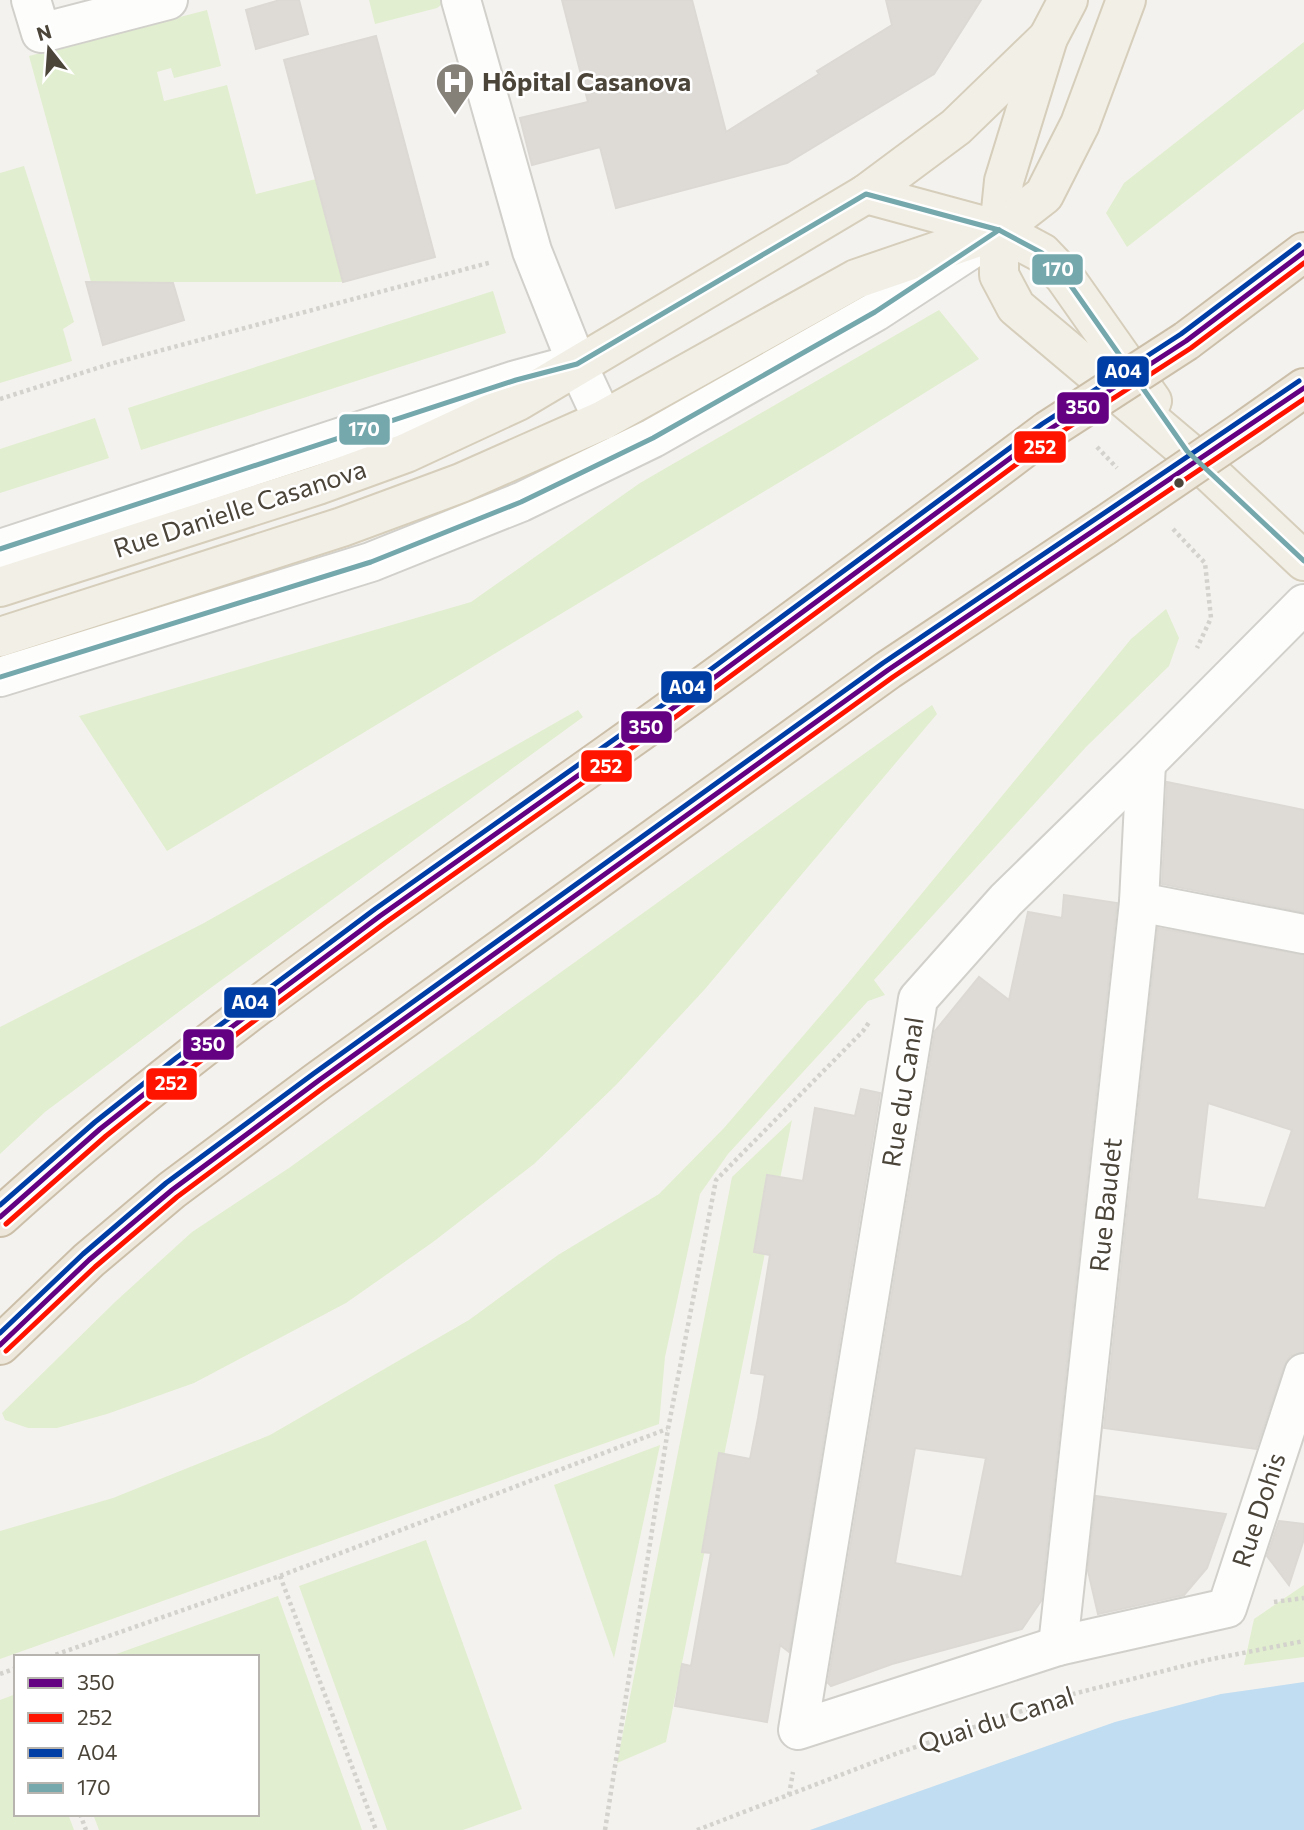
<svg xmlns="http://www.w3.org/2000/svg" width="1304" height="1830" font-family="Commissioner,sans-serif">
<rect width="100%" height="100%" fill="#f4f2ee"/>
<g fill="#e1eecf">
<path d="M 369,0 L 446,0 L 446,1 L 437,8 L 375,24 Z"/>
<path d="M 207,10 L 221,66 L 174,78 L 171,68 L 157,72 L 164,101 L 227,85 L 256,194 L 316,179 L 343,282 L 91,282 L 29,56 Z"/>
<path d="M 1304,42 L 1304,109 L 1127,247 L 1106,213 L 1124,183 Z"/>
<path d="M 24,166 L 74,322 L 63,329 L 72,361 L 0,383 L 0,173 Z"/>
<path d="M 493,291 L 506,333 L 141,450 L 128,408 Z"/>
<path d="M 939,310 L 979,359 L 833,450 L 167,851 L 79,716 L 471,602 L 640,483 Z"/>
<path d="M 95,418 L 109,458 L 0,493 L 0,449 Z"/>
<path d="M 1166,609 L 1179,638 L 1169,666 L 1086,747 L 874,980 L 885,995 L 868,1001 L 728,1154 L 700,1194 L 665,1357 L 659,1424 L 0,1659 L 0,1531 L 113,1498 L 270,1435 L 469,1320 L 558,1255 L 659,1194 L 724,1128 L 845,987 L 1131,639 Z"/>
<path d="M 932,705 L 937,714 L 705,989 L 616,1085 L 534,1164 L 433,1242 L 346,1303 L 194,1383 L 107,1414 L 57,1428 L 28,1428 L 5,1420 L 2,1413 L 115,1302 L 192,1232 L 289,1168 Z"/>
<path d="M 578,710 L 583,717 L 212,987 L 45,1112 L 0,1154 L 0,1027 L 204,923 Z"/>
<path d="M 792,1120 L 666,1742 L 617,1763 L 732,1177 Z"/>
<path d="M 660,1445 L 614,1658 L 554,1485 Z"/>
<path d="M 426,1540 L 522,1809 L 463,1830 L 387,1830 L 299,1586 Z"/>
<path d="M 1304,1585 L 1304,1657 L 1244,1665 L 1254,1619 Z"/>
<path d="M 278,1596 L 362,1830 L 99,1830 L 93,1814 L 257,1814 L 257,1657 L 108,1657 Z"/>
<path d="M 16,1694 L 16,1814 L 68,1814 L 74,1830 L 0,1830 L 0,1700 Z"/>
</g>
<path fill="#c0ddf1" d="M 1304,1682 L 1304,1830 L 810,1830 L 1115,1722 L 1221,1694 Z"/>
<g fill="#dedbd6" stroke="#dcd9d4" stroke-width="2" fill-rule="evenodd">
<path d="M 280,0 L 299,0 L 308,34 L 256,49 L 246,10 Z"/>
<path d="M 562,0 L 692,0 L 726,132 L 819,74 L 817,71 L 892,25 L 886,0 L 981,0 L 934,74 L 787,163 L 616,208 L 600,147 L 532,165 L 520,118 L 588,102 Z"/>
<path d="M 376,36 L 435,257 L 343,282 L 284,60 Z"/>
<path d="M 86,282 L 173,283 L 184,320 L 103,345 Z"/>
<path d="M 1167,782 L 1304,810 L 1304,912 L 1162,884 Z"/>
<path d="M 1064,895 L 1117,903 L 1041,1601 L 1022,1629 L 892,1664 L 831,1686 L 828,1683 L 935,1031 L 979,977 L 1009,1000 L 1028,912 L 1062,918 ZM 915,1448 L 986,1458 L 962,1577 L 895,1563 Z"/>
<path d="M 1158,928 L 1304,955 L 1304,1352 L 1290,1356 L 1284,1366 L 1256,1449 L 1104,1428 ZM 1208,1103 L 1292,1130 L 1265,1208 L 1197,1199 Z"/>
<path d="M 861,1089 L 880,1093 L 789,1652 L 780,1645 L 767,1722 L 675,1706 L 682,1664 L 691,1666 L 711,1553 L 702,1552 L 719,1453 L 750,1459 L 758,1418 L 765,1375 L 751,1373 L 770,1255 L 754,1252 L 767,1175 L 803,1181 L 815,1108 L 855,1116 Z"/>
<path d="M 1096,1496 L 1226,1514 L 1207,1568 L 1184,1595 L 1098,1614 L 1088,1571 Z"/>
<path d="M 1279,1521 L 1304,1524 L 1304,1539 L 1289,1585 L 1267,1556 Z"/>
</g>
<g fill="none" stroke-linecap="round" stroke-linejoin="round">
<g stroke="#d2d0cb" stroke-width="42">
<g id="minor">
<path d="M 31,0 L 41,33 L 168,0"/>
<path d="M 461,0 L 532,251 L 577,364 L 603,420"/>
<path d="M 0,549 L 516,380 L 564,367"/>
<path d="M 1304,604 L 1146,763 L 1006,900 L 918,999 L 798,1730 L 1058,1646 L 1227,1608 L 1304,1373"/>
<path d="M 0,677 L 371,562 L 521,502 L 653,438 L 875,312 L 979,244"/>
<path d="M 1139,902 L 1304,934"/>
<path d="M 1058,1646 L 1139,902 L 1146,763"/>
</g>
</g>
<g stroke="#d6cebb" stroke-width="42">
<g id="major">
<path d="M 1068,0 L 1048,38 L 1004,181 L 999,230 L 999,275 L 1016,307 L 1187,451 L 1304,561"/>
<path d="M 866,194 L 999,230 L 1042,253 L 1064,276 L 1152,401"/>
<path d="M 0,587 L 318,485 L 406,453 L 518,401 L 866,194 L 956,127 L 1048,38"/>
<path d="M 0,637 L 342,527 L 461,483 L 603,420 L 856,279 L 999,230 L 1044,195 L 1080,124 L 1126,0"/>
</g>
</g>
<g stroke="#ccbfa9" stroke-width="42">
<g id="highway">
<path d="M 1186,341 L 1304,252"/>
<path d="M 1249,427 L 1304,388"/>
<path d="M 0,1217 C 188,1046 400,902 607,755 C 756,650 901,540 1047,431"/>
<path d="M 0,1345 L 89,1260 L 172,1190 L 318,1081 L 888,670 L 1104,526"/>
</g>
</g>
<g stroke="#d3d2cc" stroke-width="4.5" stroke-dasharray="3.5 3.5" stroke-linecap="butt">
<path d="M 0,399 L 110,364 L 492,262"/>
<path d="M 1097,447 L 1117,468"/>
<path d="M 1173,529 L 1205,563 L 1211,618 L 1197,648"/>
<path d="M 280,1576 L 376,1830"/>
<path d="M 1274,1602 L 1304,1598"/>
<path d="M 49,1657 L 280,1576 L 667,1429"/>
<path d="M 0,1674 L 16,1668"/>
<path d="M 789,1795 L 793,1772"/>
<path d="M 80,1814 L 86,1830"/>
<path d="M 605,1830 L 668,1429 L 716,1180 L 863,1031 L 870,1021"/>
<path d="M 697,1830 L 898,1753 L 1069,1695 L 1207,1660 L 1304,1641"/>
</g>
<use href="#minor" stroke="#fdfdfc" stroke-width="38"/>
<use href="#major" stroke="#f2efe6" stroke-width="38"/>
<use href="#highway" stroke="#ede8db" stroke-width="38"/>
<g stroke="#ccbfa9" stroke-width="42" stroke-linecap="butt">
<g id="highway-bridge">
<path d="M 1047,431 L 1186,341"/>
<path d="M 1104,526 L 1249,427"/>
</g>
</g>
<use href="#highway-bridge" stroke="#ede8db" stroke-width="38"/>
<g stroke="#fff" stroke-width="10">
<g id="bus-1">
<path d="M 0,1217 L 100,1129 L 181,1065 L 380,916 L 669,711 L 1047,431 L 1186,341 L 1304,252"/>
<path d="M 0,1345 L 89,1260 L 172,1190 L 318,1081 L 888,670 L 1304,388"/>
</g>
</g>
<g stroke="#fff" stroke-width="10">
<g id="bus-2">
<path d="M 6,1224 L 106,1136 L 186,1072 L 385,923 L 674,718 L 1052,438 L 1191,348 L 1304,263"/>
<path d="M 6,1351 L 95,1267 L 177,1197 L 323,1088 L 893,677 L 1304,399"/>
</g>
</g>
<g stroke="#fff" stroke-width="10">
<g id="bus-3">
<path d="M 0,1205 L 95,1122 L 176,1058 L 375,909 L 664,704 L 1042,424 L 1181,334 L 1299,245"/>
<path d="M 0,1333 L 83,1254 L 166,1183 L 313,1074 L 883,663 L 1299,381"/>
</g>
</g>
<g stroke="#fff" stroke-width="10">
<g id="bus-4">
<path d="M 0,549 L 516,380 L 577,364 L 866,194 L 999,230 L 1042,253 L 1064,276 L 1187,451 L 1304,561"/>
<path d="M 0,677 L 371,562 L 521,502 L 653,438 L 875,312 L 999,230"/>
</g>
</g>
<use href="#bus-1" stroke="#640082" stroke-width="5"/>
<use href="#bus-2" stroke="#ff1400" stroke-width="5"/>
<use href="#bus-3" stroke="#003da5" stroke-width="5"/>
<use href="#bus-4" stroke="#75a8ad" stroke-width="5"/>
</g>
<defs>
<g id="hospital-pin" transform="scale(2.0125)"><path d="M0 17L-7.5 6A9.5 9.5 0 1 1 7.5 6Z" fill="#868178" stroke="#fff"/><path d="M-5-5h3v3.5h4V-5h3V5h-3V1.5h-4V5h-3Z" fill="#fff"/></g>
</defs>
<g fill-rule="evenodd">
<use href="#hospital-pin" x="455" y="82"/>
</g>
<circle fill="#4b4439" stroke="#fff" stroke-width="2.5" cx="1179" cy="483" r="6"/>
<g text-anchor="middle" stroke-width="5" stroke-linejoin="round" paint-order="stroke">
<g font-size="26" font-weight="bold" fill="#4b4439" stroke="#fff" text-anchor="start">
<text x="482" y="91">Hôpital Casanova</text>
</g>
<g font-size="26" fill="#4b4439" stroke="#fff">
<text transform="translate(240 509) rotate(-18)" y="9">Rue Danielle Casanova</text>
<text transform="translate(903 1092) rotate(-81)" y="9">Rue du Canal</text>
<text transform="translate(1106 1205) rotate(-84)" y="9">Rue Baudet</text>
<text transform="translate(1259 1510) rotate(-72)" y="9">Rue Dohis</text>
<text transform="translate(996 1720) rotate(-18)" y="9">Quai du Canal</text>
</g>
</g>
<g stroke="#fff" stroke-width="2.5">
<rect x="1031" y="253" width="53" height="33" rx="7" fill="#75a8ad"/>
<rect x="1096" y="355" width="54" height="33" rx="7" fill="#003da5"/>
<rect x="1056" y="391" width="54" height="34" rx="7" fill="#640082"/>
<rect x="338" y="413" width="53" height="33" rx="7" fill="#75a8ad"/>
<rect x="1013" y="430" width="54" height="34" rx="7" fill="#ff1400"/>
<rect x="660" y="670" width="53" height="34" rx="7" fill="#003da5"/>
<rect x="620" y="710" width="53" height="34" rx="7" fill="#640082"/>
<rect x="580" y="749" width="53" height="34" rx="7" fill="#ff1400"/>
<rect x="223" y="986" width="54" height="33" rx="7" fill="#003da5"/>
<rect x="182" y="1028" width="53" height="33" rx="7" fill="#640082"/>
<rect x="145" y="1067" width="53" height="34" rx="7" fill="#ff1400"/>
</g>
<g font-size="19" text-anchor="middle" font-weight="bold" fill="#fff">
<text x="1058" y="276">170</text>
<text x="1123" y="378">A04</text>
<text x="1083" y="414">350</text>
<text x="364" y="436">170</text>
<text x="1040" y="454">252</text>
<text x="687" y="694">A04</text>
<text x="646" y="734">350</text>
<text x="606" y="773">252</text>
<text x="250" y="1009">A04</text>
<text x="208" y="1051">350</text>
<text x="171" y="1090">252</text>
</g>
<rect x="14" y="1655" width="245" height="161" fill="#ffffff" stroke="#b7b4b0" stroke-width="2"/>
<rect x="28" y="1678" width="35" height="10" fill="#640082" stroke="#b7b4b0" stroke-width="2"/>
<text x="77" y="1690" font-size="21" fill="#4b4439">350</text>
<rect x="28" y="1713" width="35" height="10" fill="#ff1400" stroke="#b7b4b0" stroke-width="2"/>
<text x="77" y="1725" font-size="21" fill="#4b4439">252</text>
<rect x="28" y="1748" width="35" height="10" fill="#003da5" stroke="#b7b4b0" stroke-width="2"/>
<text x="77" y="1760" font-size="21" fill="#4b4439">A04</text>
<rect x="28" y="1783" width="35" height="10" fill="#75a8ad" stroke="#b7b4b0" stroke-width="2"/>
<text x="77" y="1795" font-size="21" fill="#4b4439">170</text>
<g transform="translate(49 49) rotate(343)" stroke="#ffffff" stroke-width="5" paint-order="stroke">
<path d="M0-5L12 26L0 18L-12 26Z" fill="#4b4439"/>
<text y="-10" font-size="19" font-weight="bold" text-anchor="middle" fill="#4b4439">N</text>
</g>
</svg>
